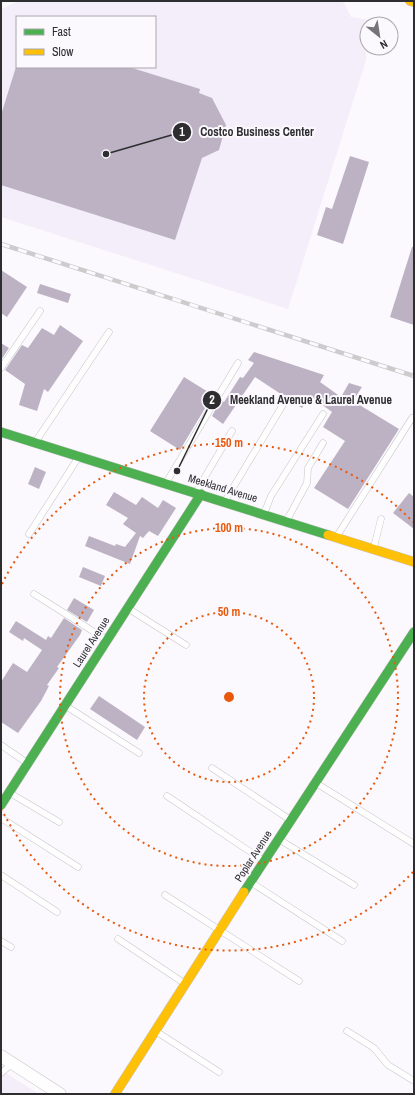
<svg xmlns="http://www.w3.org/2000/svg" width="415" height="1095" font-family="'Archivo Narrow',sans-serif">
<rect width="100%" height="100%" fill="#fbf9fd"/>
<g fill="#f3eef9" fill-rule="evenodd">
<path d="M 19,1 L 338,1 L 344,3 L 351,17 L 376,21 L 375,24 L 367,24 L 366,60 L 288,309 L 1,217 L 1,9 ZM 17,17 L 155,17 L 155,67 L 17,67 Z"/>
<path d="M 1,1070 L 39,1094 L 1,1094 Z"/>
</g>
<g fill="#bcb2c3">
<path d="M 16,67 L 129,67 L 200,89 L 199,93 L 212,98 L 226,125 L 219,150 L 202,158 L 175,240 L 1,185 L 1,115 Z"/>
<path d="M 350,156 L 369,162 L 343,244 L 317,235 L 326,207 L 332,209 Z"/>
<path d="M 412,247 L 414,247 L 414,325 L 390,317 Z"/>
<path d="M 1,270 L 27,287 L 7,317 L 1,313 Z"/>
<path d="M 40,284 L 71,294 L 68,303 L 37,293 Z"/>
<path d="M 60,325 L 83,341 L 48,392 L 44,389 L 37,411 L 19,405 L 25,384 L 5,370 L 22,345 L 28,348 L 42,328 L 54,335 Z"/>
<path d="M 1,343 L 9,348 L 1,360 Z"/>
<path d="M 254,352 L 324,375 L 320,382 L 341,397 L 349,383 L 362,387 L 353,401 L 399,429 L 348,509 L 314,488 L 345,441 L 323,427 L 332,412 L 310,396 L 302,408 L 255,377 L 223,424 L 212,416 L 221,400 L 224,402 L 240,377 L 243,378 L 254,363 L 248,360 Z"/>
<path d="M 184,377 L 213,395 L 180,450 L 150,431 Z"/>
<path d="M 35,467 L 46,472 L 39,489 L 28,484 Z"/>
<path d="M 114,492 L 136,505 L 142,497 L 158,508 L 163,500 L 176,508 L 158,536 L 149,531 L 143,538 L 140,536 L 130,564 L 85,546 L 89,536 L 115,546 L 116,544 L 125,547 L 136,533 L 123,524 L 128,518 L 106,505 Z"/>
<path d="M 409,493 L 414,497 L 414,529 L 393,513 Z"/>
<path d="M 83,567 L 105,576 L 101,586 L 79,577 Z"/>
<path d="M 74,598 L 94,610 L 87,622 L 67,610 Z"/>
<path d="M 64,618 L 82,630 L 80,635 L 57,667 L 59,668 L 47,685 L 49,686 L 41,701 L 18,733 L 1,722 L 1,682 L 13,663 L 27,672 L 42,650 L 24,638 L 23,641 L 9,632 L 16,621 L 46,640 L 48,636 L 51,638 Z"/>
<path d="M 99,696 L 145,727 L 137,740 L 90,709 Z"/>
</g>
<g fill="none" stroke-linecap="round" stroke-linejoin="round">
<g stroke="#c6c4c8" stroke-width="7">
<g id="lane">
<path d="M 1,368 L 40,311"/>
<path d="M 36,441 L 109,332"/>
<path d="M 166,483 L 238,363"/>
<path d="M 196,492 L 232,431"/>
<path d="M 225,501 L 284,403"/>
<path d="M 264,514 L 271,496 L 323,414"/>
<path d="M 287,520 L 307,483 L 308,468 L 323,443"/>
<path d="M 29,534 L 78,458"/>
<path d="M 337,536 L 412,418"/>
<path d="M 374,547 L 381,519"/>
<path d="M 34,594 L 107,640"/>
<path d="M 129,609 L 186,645"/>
<path d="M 66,706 L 139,753"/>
<path d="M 1,745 L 27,763"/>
<path d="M 212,768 L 289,819"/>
<path d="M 316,783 L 414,844"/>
<path d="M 10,793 L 59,822"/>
<path d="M 167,796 L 264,861"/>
<path d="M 1,818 L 78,867"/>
<path d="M 280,840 L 354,885"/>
<path d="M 1,875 L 57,912"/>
<path d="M 252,883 L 342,941"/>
<path d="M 165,895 L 299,981"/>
<path d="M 118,939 L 184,983"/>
<path d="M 1,941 L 11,947"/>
<path d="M 347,1031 L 374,1048 L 388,1065 L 414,1081"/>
<path d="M 157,1032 L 219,1072"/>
<path d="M 1,1073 L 13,1063"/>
</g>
</g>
<g stroke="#c6c4c8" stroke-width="13">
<path id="street" d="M 1,1056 L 60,1094"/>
</g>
<g stroke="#c6c4c8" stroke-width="10">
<g id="fast">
<path d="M 1,432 L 328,535"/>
<path d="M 1,805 L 201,494"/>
<path d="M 244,892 L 414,632"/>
</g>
</g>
<g stroke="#c6c4c8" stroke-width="10">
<g id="slow">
<path d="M 410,1 L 414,2"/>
<path d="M 328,535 L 414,562"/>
<path d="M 115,1094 L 244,892"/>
</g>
</g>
<use href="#lane" stroke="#fefeff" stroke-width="6"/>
<use href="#street" stroke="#fefeff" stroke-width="12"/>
<use href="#fast" stroke="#4caf50" stroke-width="9"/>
<use href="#slow" stroke="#ffc107" stroke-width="9"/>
<g stroke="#cccccd" stroke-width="4.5">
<path id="rail" d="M 1,244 L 414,376"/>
</g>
<use href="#rail" stroke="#fbf8fe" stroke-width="3" stroke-dasharray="9" stroke-linecap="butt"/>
</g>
<g fill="none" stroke="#e8590c" stroke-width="2" stroke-dasharray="2 4">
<circle cx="229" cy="697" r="85"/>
<circle cx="229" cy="697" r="169"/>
<path d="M413 872A254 254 0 0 1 2 810M2 584A254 254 0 0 1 413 522"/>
</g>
<g text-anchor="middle" stroke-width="4" stroke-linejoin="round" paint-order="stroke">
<g font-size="11" fill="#2e2d30" stroke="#fbf8fe">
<text transform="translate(223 488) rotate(17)" y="4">Meekland Avenue</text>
<text transform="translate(91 642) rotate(-57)" y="4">Laurel Avenue</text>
<text transform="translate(253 856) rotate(-57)" y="4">Poplar Avenue</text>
</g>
</g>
<circle cx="229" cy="697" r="6" fill="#e8590c" stroke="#fbf8fe" stroke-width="2"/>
<g font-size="12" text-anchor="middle" font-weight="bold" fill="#e8590c" stroke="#fbf8fe" stroke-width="4" stroke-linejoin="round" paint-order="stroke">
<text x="229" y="447">150 m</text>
<text x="229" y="532">100 m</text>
<text x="229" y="616">50 m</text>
</g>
<path fill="none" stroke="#2e2d30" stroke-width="1.5" d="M106 154L182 132M177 471L212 400"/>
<g fill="#2e2d30" stroke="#fbf8fe" stroke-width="1.5">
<circle cx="106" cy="154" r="4"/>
<circle cx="177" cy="471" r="4"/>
<circle cx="182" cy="132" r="10"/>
<circle cx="212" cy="400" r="10"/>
</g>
<g font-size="12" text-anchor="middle" font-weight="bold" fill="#fff">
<text x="182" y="136">1</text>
<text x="212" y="404">2</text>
</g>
<g font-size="12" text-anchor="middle" font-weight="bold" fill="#2e2d30" stroke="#fbf8fe" stroke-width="4" stroke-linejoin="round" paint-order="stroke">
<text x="257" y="136">Costco Business Center</text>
<text x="311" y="404">Meekland Avenue &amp; Laurel Avenue</text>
</g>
<rect width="415" height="1095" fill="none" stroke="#2e2d30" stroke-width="4"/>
<rect x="16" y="16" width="140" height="52" fill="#fbf8fe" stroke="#a9a7ac"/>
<rect x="24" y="29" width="20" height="6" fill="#4caf50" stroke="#a9a7ac"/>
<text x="52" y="36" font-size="12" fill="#2e2d30">Fast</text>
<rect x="24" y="49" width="20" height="6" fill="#ffc107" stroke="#a9a7ac"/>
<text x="52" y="56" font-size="12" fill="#2e2d30">Slow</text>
<g transform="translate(379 36) rotate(150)"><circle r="19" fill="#fbf8fe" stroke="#a9a7ac"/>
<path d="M0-3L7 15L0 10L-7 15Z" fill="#767478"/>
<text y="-6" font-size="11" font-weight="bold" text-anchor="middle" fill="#2e2d30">N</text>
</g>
</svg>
